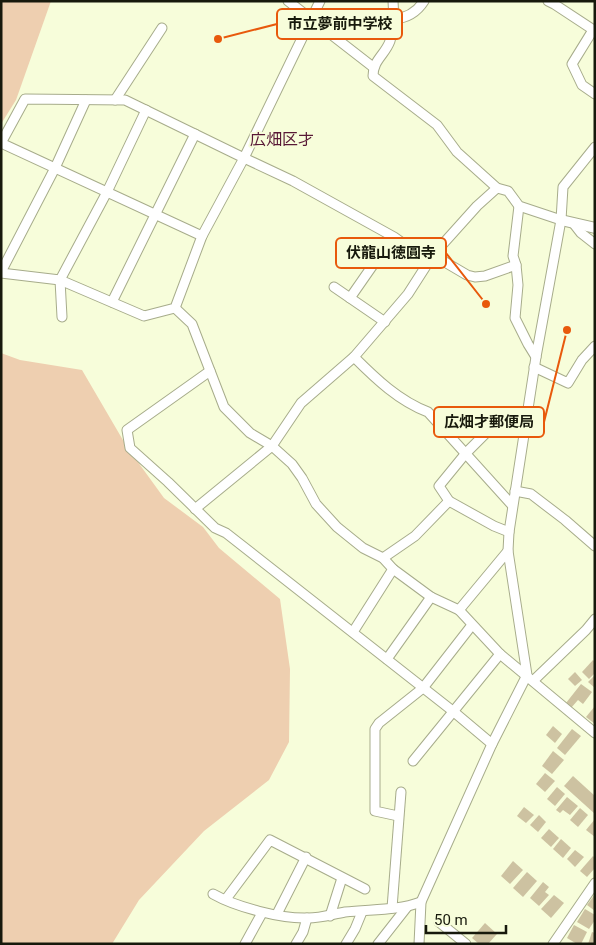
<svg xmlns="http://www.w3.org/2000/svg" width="596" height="945" font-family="Roboto,'Noto Sans JP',sans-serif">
<rect width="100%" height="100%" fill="#f7fdda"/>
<g fill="#eecfb0">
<path d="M 1,1 L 51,1 L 16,100 L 1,124 Z"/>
<path d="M 1,353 L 20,360 L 82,370 L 127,447 L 164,498 L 203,527 L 219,548 L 280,599 L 290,669 L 289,742 L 269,780 L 204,831 L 139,900 L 112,944 L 1,944 Z"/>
</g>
<g fill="#cdc2a1">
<path d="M 593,660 L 595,662 L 595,673 L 589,679 L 582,672 Z"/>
<path d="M 575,672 L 582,680 L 575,686 L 568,679 Z"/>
<path d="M 595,675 L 595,688 L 588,682 Z"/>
<path d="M 581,684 L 592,692 L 583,704 L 578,700 L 571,708 L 566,703 Z"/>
<path d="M 595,706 L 595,724 L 586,717 Z"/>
<path d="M 553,726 L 562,734 L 555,743 L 546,735 Z"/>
<path d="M 572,729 L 581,736 L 565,755 L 557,748 Z"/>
<path d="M 553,751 L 564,760 L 552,774 L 542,766 Z"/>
<path d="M 545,773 L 555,781 L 545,792 L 536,784 Z"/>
<path d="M 573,776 L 595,796 L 595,814 L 564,786 Z"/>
<path d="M 557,787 L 565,794 L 555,806 L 547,799 Z"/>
<path d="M 567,797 L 578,806 L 570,815 L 563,810 L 560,813 L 556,810 Z"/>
<path d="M 524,807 L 534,815 L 526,823 L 517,816 Z"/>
<path d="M 580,808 L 588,815 L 578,827 L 570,820 Z"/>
<path d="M 539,815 L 546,822 L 538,832 L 530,825 Z"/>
<path d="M 595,819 L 595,837 L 586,830 Z"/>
<path d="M 549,829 L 559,838 L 551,847 L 541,838 Z"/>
<path d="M 561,839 L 571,848 L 563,858 L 553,849 Z"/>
<path d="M 575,850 L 584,857 L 575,867 L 567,859 Z"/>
<path d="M 593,856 L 595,858 L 595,868 L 587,877 L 580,871 Z"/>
<path d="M 513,861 L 523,870 L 510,884 L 501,876 Z"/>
<path d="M 527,872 L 537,881 L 523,897 L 513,888 Z"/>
<path d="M 543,882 L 549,887 L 545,892 L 549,895 L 539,906 L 530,898 Z"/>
<path d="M 595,894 L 595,911 L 587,905 Z"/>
<path d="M 554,895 L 564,903 L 551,918 L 541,909 Z"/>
<path d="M 585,909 L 595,915 L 595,920 L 589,929 L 577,922 Z"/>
<path d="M 485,923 L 497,934 L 488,944 L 479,944 L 472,938 Z"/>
<path d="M 574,925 L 587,932 L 581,944 L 577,944 L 567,938 Z"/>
<path d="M 592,932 L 595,933 L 595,944 L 588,944 Z"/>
</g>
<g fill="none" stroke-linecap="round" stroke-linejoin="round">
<g stroke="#a7ac8b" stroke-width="11">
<g id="minor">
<path d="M 288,1 L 373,67"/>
<path d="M 320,1 L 244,158 L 293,181 L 394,237 L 408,247 L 433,255 L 467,275 L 475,277 L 485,276 L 516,265"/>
<path d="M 393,1 C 394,15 394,28 390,41 C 385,55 373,60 373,76 L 437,125 L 457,152 L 497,188 L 508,191 L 519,206 L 561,220"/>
<path d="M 548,1 L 554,4 L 595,31"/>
<path d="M 394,19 C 407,18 417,12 424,1"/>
<path d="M 593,30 L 572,64 L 582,85 L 595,94"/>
<path d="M 115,100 L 162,28"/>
<path d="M 1,143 L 25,99 L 125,100 L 244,158 L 202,236 L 175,308 L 144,316 L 60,280 L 1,273"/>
<path d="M 1,143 L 202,236"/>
<path d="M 519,206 L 513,256 L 516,265 L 518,285 L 515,318 L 528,344 L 536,357"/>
<path d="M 574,224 L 581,233 L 595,244"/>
<path d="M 1,272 L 55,168 L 86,100"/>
<path d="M 334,287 L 385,322"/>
<path d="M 350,298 L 382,252"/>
<path d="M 112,302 L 195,134"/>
<path d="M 175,308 L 192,324 L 224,407 L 250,433 L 272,446 L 292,464 L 302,478 L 316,504 L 337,527 L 363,548 L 383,558 L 393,569 L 431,597 L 459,610 L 500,654 L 595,733"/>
<path d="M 62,317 L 60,280 L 107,192 L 146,110"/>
<path d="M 354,357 C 376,379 399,401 428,412 L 512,505"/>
<path d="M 534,367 L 568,383 L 582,360 L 595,346"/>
<path d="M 210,371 L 127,430 L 130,448 L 168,482 L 215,528 L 226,533 L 454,712 L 492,744"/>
<path d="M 500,419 L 466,453 L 439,486 L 449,501 L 494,526 L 509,532"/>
<path d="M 515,491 L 531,494 L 565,520 L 595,546"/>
<path d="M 195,509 L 272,446 L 301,403 L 354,357 L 408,294 L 433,255 L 477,206 L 497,188"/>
<path d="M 383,558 L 415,536 L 449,501"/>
<path d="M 459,610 L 508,551"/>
<path d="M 353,632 L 393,569"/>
<path d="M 387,659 L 431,597"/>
<path d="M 533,681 L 586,630 L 595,619"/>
<path d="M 413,761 L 500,654"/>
<path d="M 398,816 L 375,811 L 375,729 L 379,723 L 423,688 L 472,625"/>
<path d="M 213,894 C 236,907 281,919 308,918 C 321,918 333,914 345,912 C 371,909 397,911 421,902"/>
<path d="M 226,899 L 270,840 L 365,889"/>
<path d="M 392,908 L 401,792"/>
<path d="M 277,914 L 306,857"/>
<path d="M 330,916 L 342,878"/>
<path d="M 439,922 L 466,944"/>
<path d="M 245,944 L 262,913"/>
<path d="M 296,944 L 303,932 L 307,918"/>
<path d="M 346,944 L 355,929 L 362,912"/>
<path d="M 378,944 L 407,907"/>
<path d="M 419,944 L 421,902 L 492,744 L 527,675 L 508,551 L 509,532 L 536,357 L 561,220 L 563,187 L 595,147"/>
<path d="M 553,944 L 595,883"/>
</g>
</g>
<g stroke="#a7ac8b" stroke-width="12">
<path id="tertiary" d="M 561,220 L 595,228"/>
</g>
<use href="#minor" stroke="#fff" stroke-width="9"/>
<use href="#tertiary" stroke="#fff" stroke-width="10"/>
</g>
<g text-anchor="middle" stroke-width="4" stroke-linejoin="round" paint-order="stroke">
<g font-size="16" fill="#581836" stroke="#f7fdda">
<text x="282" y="145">広畑区才</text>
</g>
</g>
<path fill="none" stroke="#e8590c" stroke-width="2" d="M218 39L277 24M486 304L446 253M567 330L544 422"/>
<g fill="#e8590c" stroke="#f7fdda" stroke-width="2">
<circle cx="218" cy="39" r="5"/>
<circle cx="486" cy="304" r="5"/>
<circle cx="567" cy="330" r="5"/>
</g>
<g fill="#f7fdda" stroke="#e8590c" stroke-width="2">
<rect x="277" y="9" width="125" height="30" rx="5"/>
<rect x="336" y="238" width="110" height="30" rx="5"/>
<rect x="434" y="407" width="110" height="30" rx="5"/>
</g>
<g font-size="15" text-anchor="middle" font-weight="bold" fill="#17190c">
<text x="340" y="29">市立夢前中学校</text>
<text x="391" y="258">伏龍山徳圓寺</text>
<text x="489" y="427">広畑才郵便局</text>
</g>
<rect width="596" height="945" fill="none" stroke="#17190c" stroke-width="5"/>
<path d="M426 925v8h80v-8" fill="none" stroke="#17190c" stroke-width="2.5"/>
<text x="434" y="925" font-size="15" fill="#17190c" stroke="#f7fdda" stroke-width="4" paint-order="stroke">50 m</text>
</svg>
